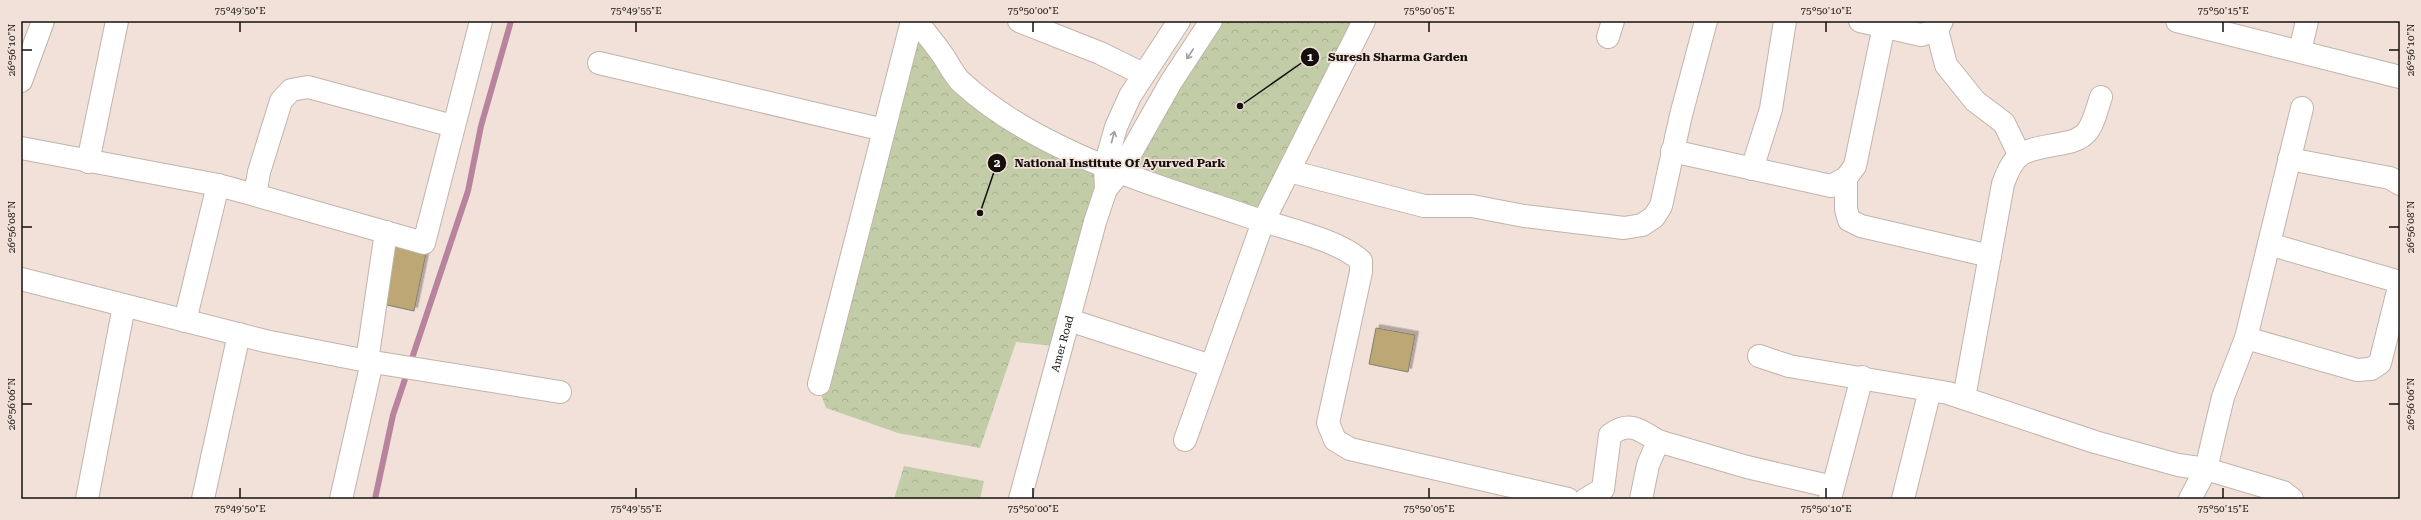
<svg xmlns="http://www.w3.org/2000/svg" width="2421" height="520" font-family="'Roboto Serif',serif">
<defs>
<pattern id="park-crowns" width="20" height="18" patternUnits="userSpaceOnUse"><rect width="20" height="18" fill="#c2cda8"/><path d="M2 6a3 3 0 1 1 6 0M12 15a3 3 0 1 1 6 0" fill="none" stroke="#a6af8f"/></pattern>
<filter id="shadow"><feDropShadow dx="3.5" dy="-3.5" stdDeviation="0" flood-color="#0004"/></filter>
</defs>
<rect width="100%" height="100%" fill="#f1e1d8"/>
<g fill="url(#park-crowns)">
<path d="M 1218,21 L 1358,21 L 1261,215 L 1136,171 L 1130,164 Z"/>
<path d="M 917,33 L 1062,160 L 1101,177 L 1054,346 L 1016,342 L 980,448 L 898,433 L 826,408 L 820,391 Z"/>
<path d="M 904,466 L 984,481 L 980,499 L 894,499 Z"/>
</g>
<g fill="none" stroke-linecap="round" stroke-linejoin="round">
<path stroke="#b8849d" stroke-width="6" d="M 375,499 L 393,415 L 468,191 L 481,126 L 511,21"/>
</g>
<g fill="#bca774" stroke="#847e71" filter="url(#shadow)">
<path d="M 390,245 L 426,253 L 414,311 L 378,303 Z"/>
<path d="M 1376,328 L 1415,335 L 1408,372 L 1369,364 Z"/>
</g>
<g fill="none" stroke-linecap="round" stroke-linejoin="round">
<g stroke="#c2b4ab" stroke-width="24">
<g id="minor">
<path d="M 916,21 C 926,33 935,44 944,57 C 949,65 954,75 961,82 C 1038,152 1147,182 1244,215 C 1275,226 1339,239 1361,261 L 1361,272 L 1328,423 L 1335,440 L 1350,449 L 1568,499"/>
<path d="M 1019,21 L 1100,53 L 1143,74"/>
<path d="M 1860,21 L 1921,35 L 1937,30 L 1942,21"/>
<path d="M 2177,21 L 2400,77"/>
<path d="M 1937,30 L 1946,65 L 1975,101 L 2004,123 L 2019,154"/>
<path d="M 1608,37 L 1613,21"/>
<path d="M 2300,51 L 2307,21"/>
<path d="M 599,63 L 884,130"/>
<path d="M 21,81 L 43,21"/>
<path d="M 21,148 L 218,185 L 255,195 L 259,172 L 281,101 L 291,90 L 308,87 L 453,126"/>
<path d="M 1672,151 L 1831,186 L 1846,178 L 1855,166 L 1884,26"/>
<path d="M 2289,159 L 2390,178 L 2400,184"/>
<path d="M 88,162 L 117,21"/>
<path d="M 1752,169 L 1771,109 L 1785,21"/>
<path d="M 1289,171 L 1424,206 L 1472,206 L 1524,216 L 1624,228 L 1642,225 L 1654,217 L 1661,206 L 1681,115 L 1706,21"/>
<path d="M 1846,178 L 1846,209 L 1849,220 L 1861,226 L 1990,256"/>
<path d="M 255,195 L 424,243 L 481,21"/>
<path d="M 2269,244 L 2400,282"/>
<path d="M 21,279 L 265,341 L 367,361 L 560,392"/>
<path d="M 1069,320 L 1211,366"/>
<path d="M 185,321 L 218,185"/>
<path d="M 2246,338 L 2357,370 L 2371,369 L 2380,363 L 2400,283"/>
<path d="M 1759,356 L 1789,366 L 1948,393 L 2095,442 L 2178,465 L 2206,469 L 2283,492 L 2292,499"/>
<path d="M 367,361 L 386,232"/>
<path d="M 819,384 L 912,21"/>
<path d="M 1964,398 L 2003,184 C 2016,146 2028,151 2064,143 C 2071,142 2080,139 2086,133 C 2094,124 2097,108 2101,97"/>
<path d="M 1185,440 L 1263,222 L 1364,21"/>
<path d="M 87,499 L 124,306"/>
<path d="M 203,499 L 239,334"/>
<path d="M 341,499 L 372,362"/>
<path d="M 1586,499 L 1603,489 L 1610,435 C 1629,420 1640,430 1658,441"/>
<path d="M 1641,499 L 1648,465 L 1658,441 L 1747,467 L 1833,487"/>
<path d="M 1830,499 L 1862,377"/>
<path d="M 1903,499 L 1930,390"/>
<path d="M 2190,499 L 2206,469 L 2223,397 L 2246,338 L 2302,108"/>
</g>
</g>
<g stroke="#c2b4ab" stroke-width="24">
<g id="major">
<path d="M 1106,189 L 1120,172 L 1171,82 L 1211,21"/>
<path id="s1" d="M 1020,499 L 1095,222 L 1106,189 L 1105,166 L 1116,127 L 1130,96 L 1179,21"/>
</g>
</g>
<use href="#minor" stroke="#fff" stroke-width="22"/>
<use href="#major" stroke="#fff" stroke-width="22"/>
</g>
<defs><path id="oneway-shaft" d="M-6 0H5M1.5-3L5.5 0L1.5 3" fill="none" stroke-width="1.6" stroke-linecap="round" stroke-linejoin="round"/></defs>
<g stroke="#a19f9e">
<use href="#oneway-shaft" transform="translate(1190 54) rotate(123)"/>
<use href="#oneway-shaft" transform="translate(1113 137) rotate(-75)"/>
</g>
<path fill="none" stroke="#15100d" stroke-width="1.5" d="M 240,22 L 240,32M 636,22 L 636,32M 1033,22 L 1033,32M 1429,22 L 1429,32M 1826,22 L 1826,32M 2223,22 L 2223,32M 22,50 L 32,50M 2389,50 L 2399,50M 22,227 L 32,227M 2389,227 L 2399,227M 22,404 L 32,404M 2389,404 L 2399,404M 240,488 L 240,498M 636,488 L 636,498M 1033,488 L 1033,498M 1429,488 L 1429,498M 1826,488 L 1826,498M 2223,488 L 2223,498"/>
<g text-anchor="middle" stroke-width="3.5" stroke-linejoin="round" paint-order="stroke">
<g font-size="11" fill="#15100d" stroke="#f1e1d8">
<text dy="4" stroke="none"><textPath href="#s1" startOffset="161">Amer Road</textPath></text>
</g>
</g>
<path fill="none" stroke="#15100d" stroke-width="1.5" d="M1240 106L1310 57M980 213L997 163"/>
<g fill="#15100d" stroke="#f1e1d8" stroke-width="1.5">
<circle cx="1240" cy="106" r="4"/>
<circle cx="980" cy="213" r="4"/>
<circle cx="1310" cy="57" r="10"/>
<circle cx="997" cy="163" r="10"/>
</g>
<g font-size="12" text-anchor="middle" font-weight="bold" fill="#fff">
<text x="1310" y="61">1</text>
<text x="997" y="167">2</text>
</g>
<g font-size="12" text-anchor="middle" font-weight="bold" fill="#15100d" stroke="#f1e1d8" stroke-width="3.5" stroke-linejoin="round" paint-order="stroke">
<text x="1398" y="61">Suresh Sharma Garden</text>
<text x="1120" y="167">National Institute Of Ayurved Park</text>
</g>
<rect width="2421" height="520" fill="none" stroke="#f1e1d8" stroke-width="44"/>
<rect x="22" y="22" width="2377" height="476" fill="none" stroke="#15100d" stroke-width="1.5"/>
<g font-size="10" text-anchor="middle" fill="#15100d">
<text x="240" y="14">75°49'50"E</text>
<text x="636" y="14">75°49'55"E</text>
<text x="1033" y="14">75°50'00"E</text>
<text x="1429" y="14">75°50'05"E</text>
<text x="1826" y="14">75°50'10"E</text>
<text x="2223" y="14">75°50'15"E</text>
<text transform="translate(11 50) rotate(-90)" y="4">26°56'10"N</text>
<text transform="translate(2410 50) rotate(-90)" y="4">26°56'10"N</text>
<text transform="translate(11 227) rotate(-90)" y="4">26°56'08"N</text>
<text transform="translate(2410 227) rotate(-90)" y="4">26°56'08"N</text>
<text transform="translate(11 404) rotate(-90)" y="4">26°56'06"N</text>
<text transform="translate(2410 404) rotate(-90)" y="4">26°56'06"N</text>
<text x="240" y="512">75°49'50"E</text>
<text x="636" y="512">75°49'55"E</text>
<text x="1033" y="512">75°50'00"E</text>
<text x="1429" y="512">75°50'05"E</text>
<text x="1826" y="512">75°50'10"E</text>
<text x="2223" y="512">75°50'15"E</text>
</g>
</svg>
